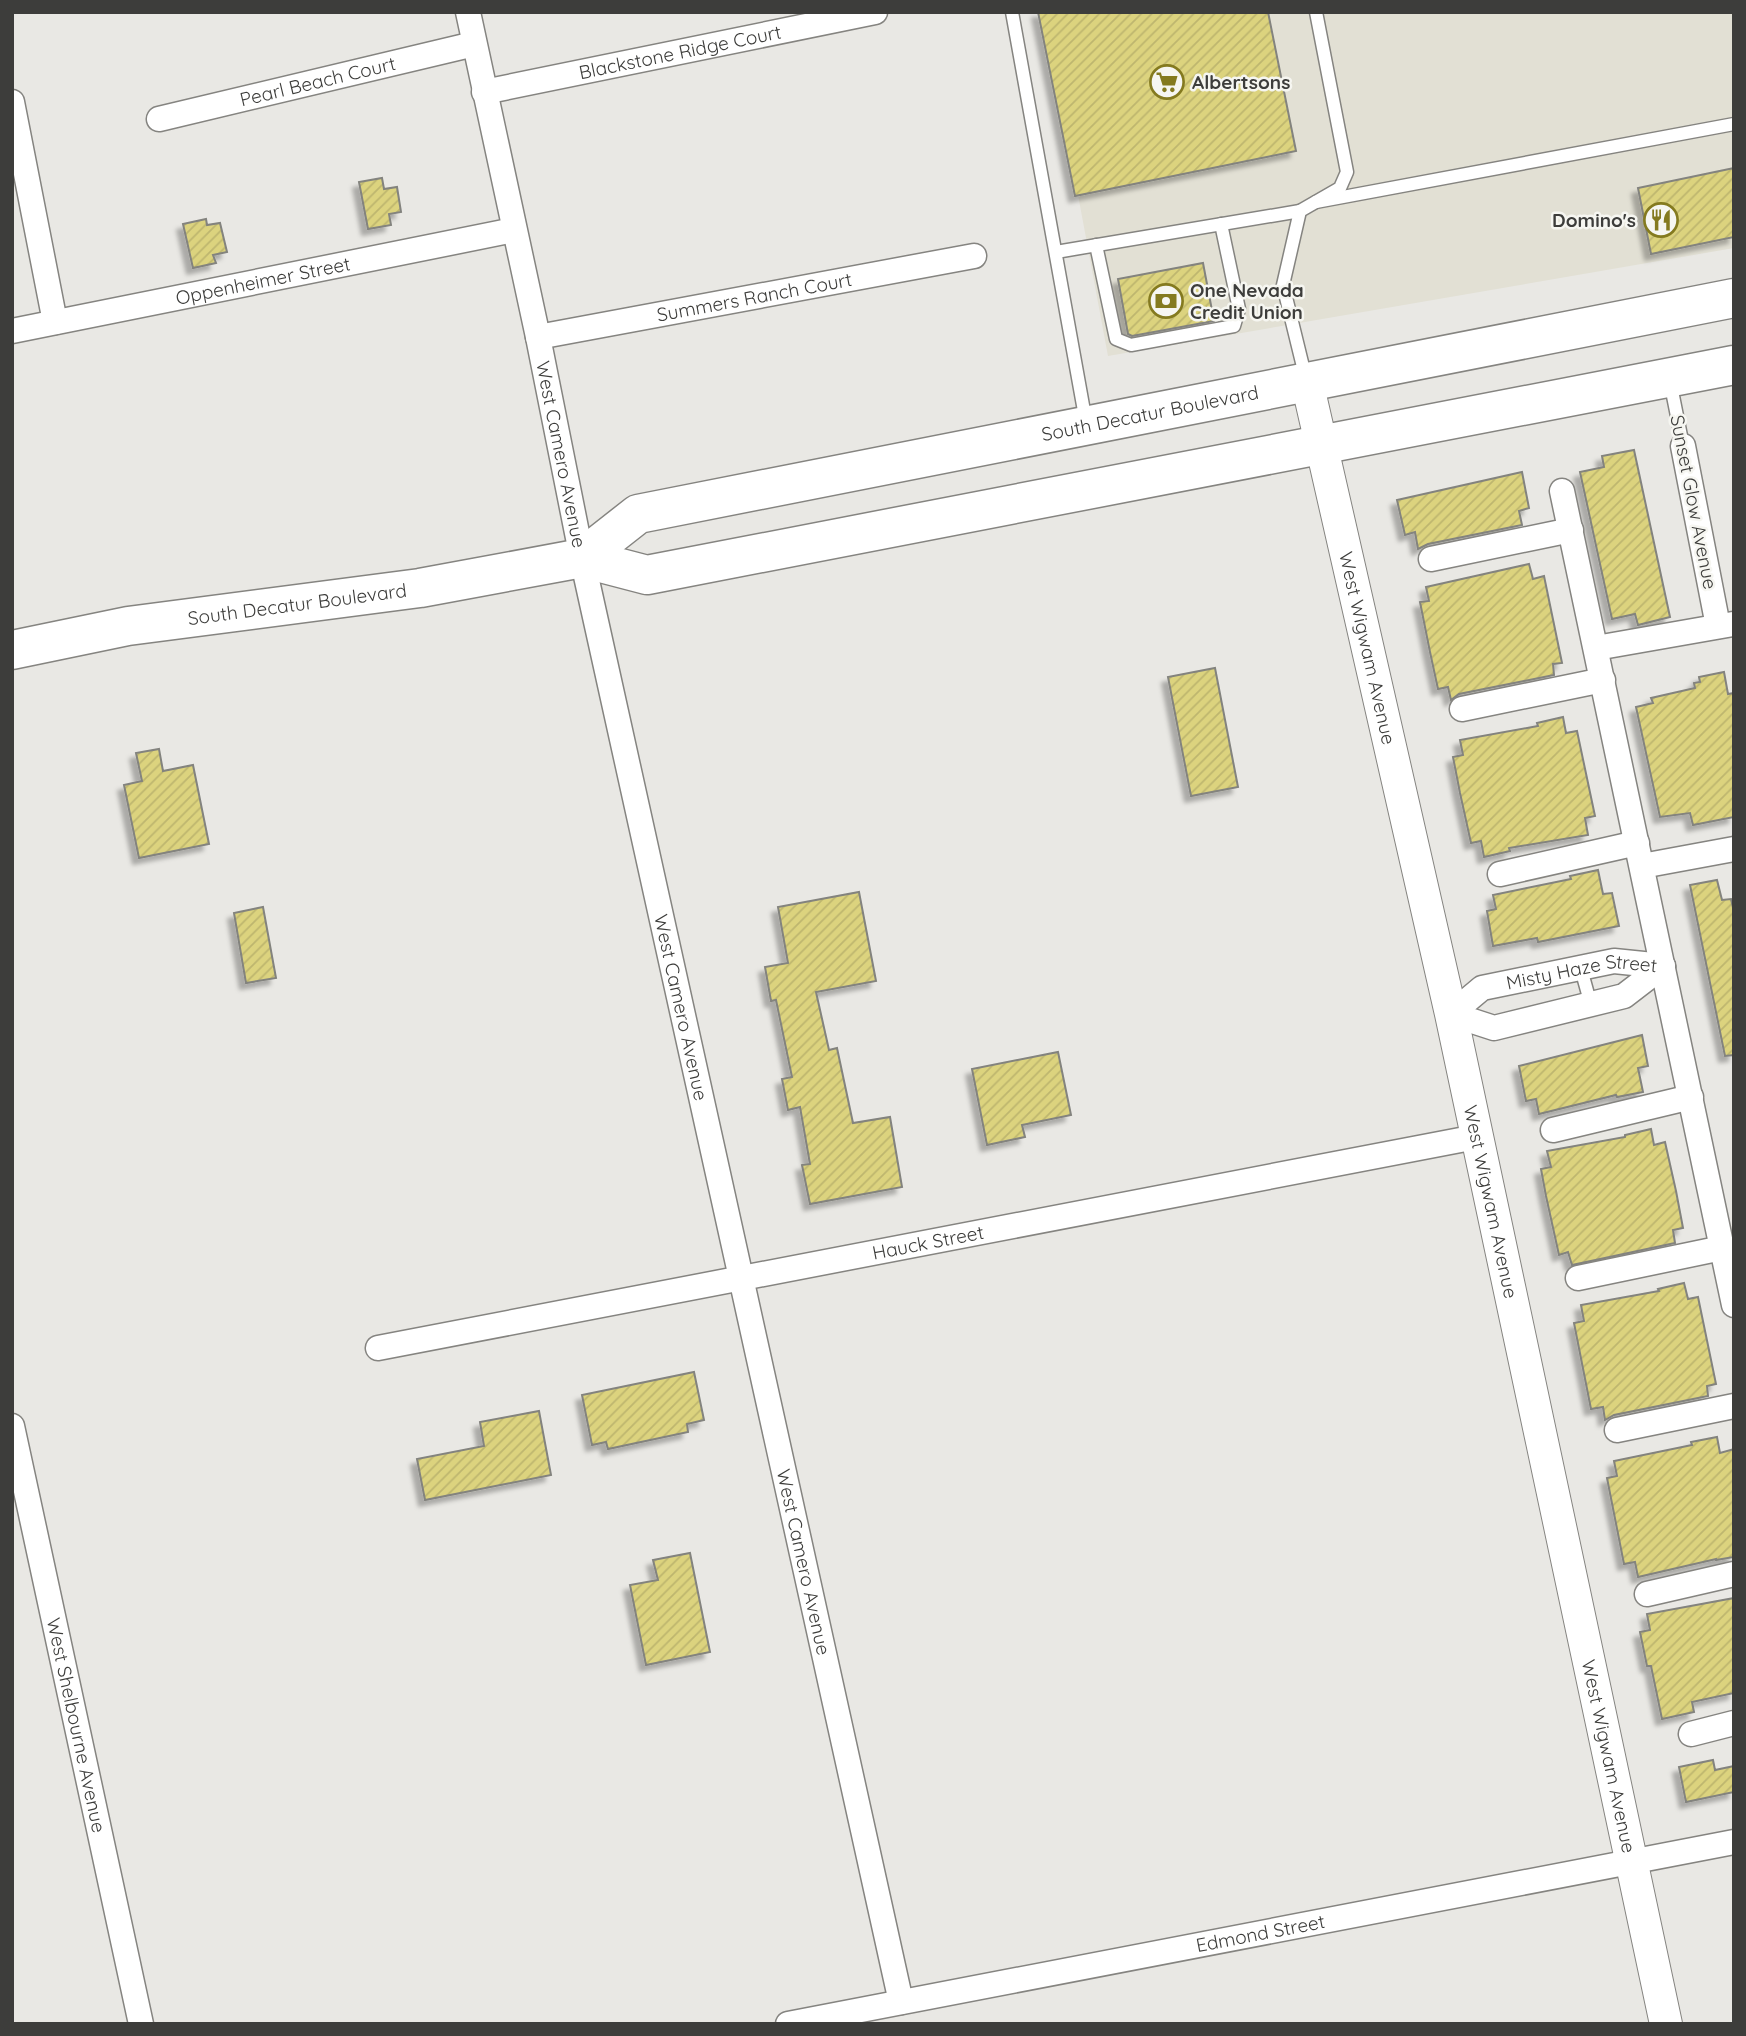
<svg xmlns="http://www.w3.org/2000/svg" width="1746" height="2036" font-family="Quicksand,sans-serif">
<defs>
<pattern id="building-hatch" width="6" height="6" patternUnits="userSpaceOnUse" patternTransform="scale(1.75)"><rect width="6" height="6" fill="#dcd37e"/><path d="M-1 1l2-2M0 6l6-6M5 7l2-2" fill="none" stroke="#beb66e"/></pattern>
<filter id="shadow"><feDropShadow dx="-6" dy="6" stdDeviation="2" flood-color="#0004"/></filter>
</defs>
<rect width="100%" height="100%" fill="#e9e8e4"/>
<path fill="#e2e0d4" d="M 1044,12 L 1734,12 L 1734,248 L 1108,356 Z"/>
<g fill="url(#building-hatch)" stroke="#83837e" stroke-width="2" filter="url(#shadow)">
<path d="M 1038,12 L 1268,12 L 1296,151 L 1075,196 Z"/>
<path d="M 1734,168 L 1734,237 L 1651,254 L 1638,188 Z"/>
<path d="M 382,178 L 384,189 L 397,187 L 401,212 L 389,214 L 391,225 L 368,229 L 359,182 Z"/>
<path d="M 206,219 L 207,225 L 220,223 L 227,252 L 213,255 L 216,263 L 193,268 L 183,224 Z"/>
<path d="M 1203,263 L 1214,321 L 1132,336 L 1128,334 L 1118,279 Z"/>
<path d="M 1634,450 L 1670,617 L 1638,625 L 1635,614 L 1612,619 L 1580,472 L 1604,467 L 1602,456 Z"/>
<path d="M 1522,472 L 1529,508 L 1519,511 L 1522,525 L 1428,544 L 1418,549 L 1415,532 L 1405,535 L 1397,500 Z"/>
<path d="M 1529,564 L 1533,579 L 1544,576 L 1562,663 L 1553,664 L 1554,675 L 1459,694 L 1451,700 L 1448,687 L 1438,689 L 1430,652 L 1420,602 L 1429,601 L 1426,587 Z"/>
<path d="M 1215,668 L 1238,787 L 1191,796 L 1168,677 Z"/>
<path d="M 1724,672 L 1728,694 L 1734,693 L 1734,817 L 1693,825 L 1690,813 L 1660,817 L 1636,707 L 1653,703 L 1651,698 L 1695,688 L 1694,683 L 1700,682 L 1699,677 Z"/>
<path d="M 1563,717 L 1566,733 L 1577,731 L 1595,816 L 1585,818 L 1588,835 L 1509,848 L 1510,851 L 1484,857 L 1481,841 L 1471,843 L 1460,793 L 1453,757 L 1463,755 L 1460,740 L 1538,726 L 1537,723 Z"/>
<path d="M 159,749 L 163,771 L 193,765 L 209,844 L 139,858 L 124,785 L 142,781 L 136,753 Z"/>
<path d="M 1598,870 L 1603,894 L 1612,893 L 1619,926 L 1538,942 L 1537,938 L 1493,946 L 1487,911 L 1496,909 L 1493,895 L 1571,879 L 1570,876 Z"/>
<path d="M 1717,880 L 1722,900 L 1731,899 L 1734,912 L 1734,1055 L 1725,1056 L 1690,885 Z"/>
<path d="M 859,892 L 876,981 L 816,992 L 829,1050 L 837,1048 L 853,1123 L 890,1117 L 902,1187 L 810,1204 L 802,1165 L 810,1164 L 800,1107 L 788,1110 L 782,1079 L 792,1077 L 776,1000 L 771,1001 L 765,967 L 788,963 L 778,907 Z"/>
<path d="M 263,907 L 276,978 L 246,983 L 234,913 Z"/>
<path d="M 1642,1035 L 1648,1066 L 1638,1068 L 1643,1092 L 1617,1097 L 1616,1095 L 1539,1114 L 1536,1099 L 1526,1101 L 1519,1066 Z"/>
<path d="M 1058,1052 L 1071,1115 L 1022,1125 L 1025,1137 L 987,1145 L 972,1069 Z"/>
<path d="M 1651,1129 L 1654,1145 L 1665,1142 L 1676,1191 L 1683,1228 L 1673,1230 L 1675,1243 L 1572,1265 L 1568,1252 L 1559,1255 L 1546,1196 L 1541,1169 L 1551,1167 L 1547,1151 L 1625,1137 L 1625,1135 Z"/>
<path d="M 1684,1283 L 1688,1299 L 1698,1297 L 1716,1384 L 1707,1386 L 1708,1396 L 1614,1415 L 1605,1420 L 1603,1407 L 1591,1409 L 1574,1323 L 1584,1321 L 1581,1305 L 1659,1291 L 1658,1289 Z"/>
<path d="M 694,1372 L 704,1420 L 687,1424 L 688,1432 L 608,1449 L 606,1442 L 592,1445 L 582,1395 Z"/>
<path d="M 539,1411 L 551,1475 L 425,1500 L 417,1459 L 484,1446 L 480,1422 Z"/>
<path d="M 1717,1437 L 1720,1453 L 1734,1449 L 1734,1557 L 1716,1560 L 1716,1559 L 1638,1577 L 1635,1562 L 1624,1564 L 1607,1478 L 1617,1476 L 1614,1461 L 1692,1445 L 1691,1442 Z"/>
<path d="M 690,1553 L 710,1652 L 646,1665 L 630,1585 L 658,1580 L 653,1560 Z"/>
<path d="M 1734,1598 L 1734,1693 L 1692,1702 L 1694,1712 L 1662,1719 L 1651,1666 L 1647,1666 L 1640,1632 L 1650,1630 L 1647,1614 Z"/>
<path d="M 1713,1760 L 1715,1770 L 1734,1766 L 1734,1792 L 1686,1802 L 1679,1767 Z"/>
</g>
<g fill="none" stroke-linecap="round" stroke-linejoin="round">
<g stroke="#858480" stroke-width="15">
<g id="service">
<path d="M 1012,12 L 1086,422"/>
<path d="M 1316,202 L 1734,124"/>
<path d="M 1096,245 L 1116,339 L 1131,345 L 1234,326 L 1239,309 L 1221,224"/>
<path d="M 1056,252 L 1300,211"/>
<path d="M 1306,379 L 1283,285 L 1300,211 L 1340,188 L 1347,172 L 1316,12"/>
<path d="M 1670,381 L 1683,446"/>
<path d="M 1581,969 L 1591,1005"/>
</g>
</g>
<g stroke="#858480" stroke-width="27">
<g id="minor">
<path id="s1" d="M 468,12 L 538,337 L 582,558 L 901,2002"/>
<path id="s2" d="M 484,92 L 875,12"/>
<path d="M 12,102 L 55,322"/>
<path id="s3" d="M 159,119 L 474,44"/>
<path id="s4" d="M 12,331 L 514,230"/>
<path id="s5" d="M 538,337 L 974,256"/>
<path d="M 1683,446 L 1718,626"/>
<path d="M 1562,491 L 1734,1305"/>
<path d="M 1431,559 L 1571,530"/>
<path d="M 1596,648 L 1733,624"/>
<path d="M 1462,709 L 1603,680"/>
<path d="M 1642,866 L 1734,849"/>
<path d="M 1500,874 L 1637,843"/>
<path d="M 1451,1014 L 1494,1028 L 1624,996 L 1663,966"/>
<path id="s6" d="M 1451,1014 L 1482,988 L 1614,961 L 1663,966"/>
<path d="M 1553,1130 L 1691,1097"/>
<path d="M 1578,1278 L 1722,1248"/>
<path id="s7" d="M 378,1348 L 1476,1137"/>
<path id="s8" d="M 12,1426 L 141,2024"/>
<path d="M 1617,1430 L 1734,1406"/>
<path d="M 1647,1594 L 1734,1574"/>
<path d="M 1691,1734 L 1734,1723"/>
<path id="s9" d="M 788,2024 L 1734,1842"/>
</g>
</g>
<g stroke="#858480" stroke-width="34">
<g id="tertiary">
<path id="s10" d="M 1307,382 L 1451,1014 L 1666,2024"/>
</g>
</g>
<g stroke="#858480" stroke-width="41">
<g id="primary">
<path id="s11" d="M 582,558 L 638,514 L 1734,298"/>
<path id="s12" d="M 12,650 L 128,626 L 420,588 L 582,558 L 647,575 L 1734,365"/>
</g>
</g>
<use href="#service" stroke="#fff" stroke-width="12"/>
<use href="#minor" stroke="#fff" stroke-width="24"/>
<use href="#tertiary" stroke="#fff" stroke-width="32"/>
<use href="#primary" stroke="#fff" stroke-width="38"/>
</g>
<defs>
<g id="supermarket-ring" transform="scale(1.75)"><circle r="9.5" fill="#f6f6f1" stroke="#847a1f" stroke-width="1.5"/><path d="M-6-5.5h2.5l.6 2H6L4.5 2H-2.5L-4.4-4H-6ZM-1.5 3.2a1.3 1.3 0 1 0 .1 0ZM3 3.2a1.3 1.3 0 1 0 .1 0Z" fill="#847a1f"/></g>
<g id="restaurant-ring" transform="scale(1.75)"><circle r="9.5" fill="#f6f6f1" stroke="#847a1f" stroke-width="1.5"/><path d="M-5-6h1v4h1v-4h1v4h1v-4h1v5L-1.5 .5V6h-2V.5L-5-1ZM5-6V6H3V1.5H1.5Q1.5-4 5-6Z" fill="#847a1f"/></g>
<g id="bank-ring" transform="scale(1.75)"><circle r="9.5" fill="#f6f6f1" stroke="#847a1f" stroke-width="1.5"/><path d="M-6-4H6V4H-6ZM0-2.3a2.3 2.3 0 1 0 0 4.6a2.3 2.3 0 1 0 0-4.6Z" fill="#847a1f"/></g>
</defs>
<g fill-rule="evenodd">
<use href="#supermarket-ring" x="1167" y="82"/>
<use href="#restaurant-ring" x="1661" y="220"/>
<use href="#bank-ring" x="1166" y="301"/>
</g>
<g text-anchor="middle" stroke-width="5" stroke-linejoin="round" paint-order="stroke">
<g font-size="19" fill="#3d3d3b" stroke="#f6f6f1">
<text dy="7" stroke="none"><textPath href="#s2" startOffset="200">Blackstone Ridge Court</textPath></text>
<text dy="7" stroke="none"><textPath href="#s3" startOffset="163">Pearl Beach Court</textPath></text>
<text dy="7" stroke="none"><textPath href="#s4" startOffset="256">Oppenheimer Street</textPath></text>
<text dy="7" stroke="none"><textPath href="#s5" startOffset="220">Summers Ranch Court</textPath></text>
<text dy="7" stroke="none"><textPath href="#s11" startOffset="593">South Decatur Boulevard</textPath></text>
<text dy="7" stroke="none"><textPath href="#s1" startOffset="452">West Camero Avenue</textPath></text>
<text transform="translate(1694 502) rotate(79)" y="7">Sunset Glow Avenue</text>
<text dy="7" stroke="none"><textPath href="#s12" startOffset="289">South Decatur Boulevard</textPath></text>
<text dy="7" stroke="none"><textPath href="#s10" startOffset="273">West Wigwam Avenue</textPath></text>
<text dy="7" stroke="none"><textPath href="#s6" startOffset="142">Misty Haze Street</textPath></text>
<text dy="7" stroke="none"><textPath href="#s1" startOffset="1018">West Camero Avenue</textPath></text>
<text dy="7" stroke="none"><textPath href="#s10" startOffset="840">West Wigwam Avenue</textPath></text>
<text dy="7" stroke="none"><textPath href="#s7" startOffset="560">Hauck Street</textPath></text>
<text dy="7" stroke="none"><textPath href="#s1" startOffset="1586">West Camero Avenue</textPath></text>
<text dy="7" stroke="none"><textPath href="#s8" startOffset="306">West Shelbourne Avenue</textPath></text>
<text dy="7" stroke="none"><textPath href="#s10" startOffset="1407">West Wigwam Avenue</textPath></text>
<text dy="7" stroke="none"><textPath href="#s9" startOffset="481">Edmond Street</textPath></text>
</g>
<g font-size="19" font-weight="bold" fill="#3d3d3b" stroke="#f6f6f1" text-anchor="start">
<text x="1192" y="89">Albertsons</text>
<text x="1636" y="227" text-anchor="end">Domino's</text>
<text x="1190" y="297">One Nevada<tspan x="1190" dy="22">Credit Union</tspan></text>
</g>
</g>
<rect width="1746" height="2036" fill="none" stroke="#3d3d3b" stroke-width="28"/>
</svg>
